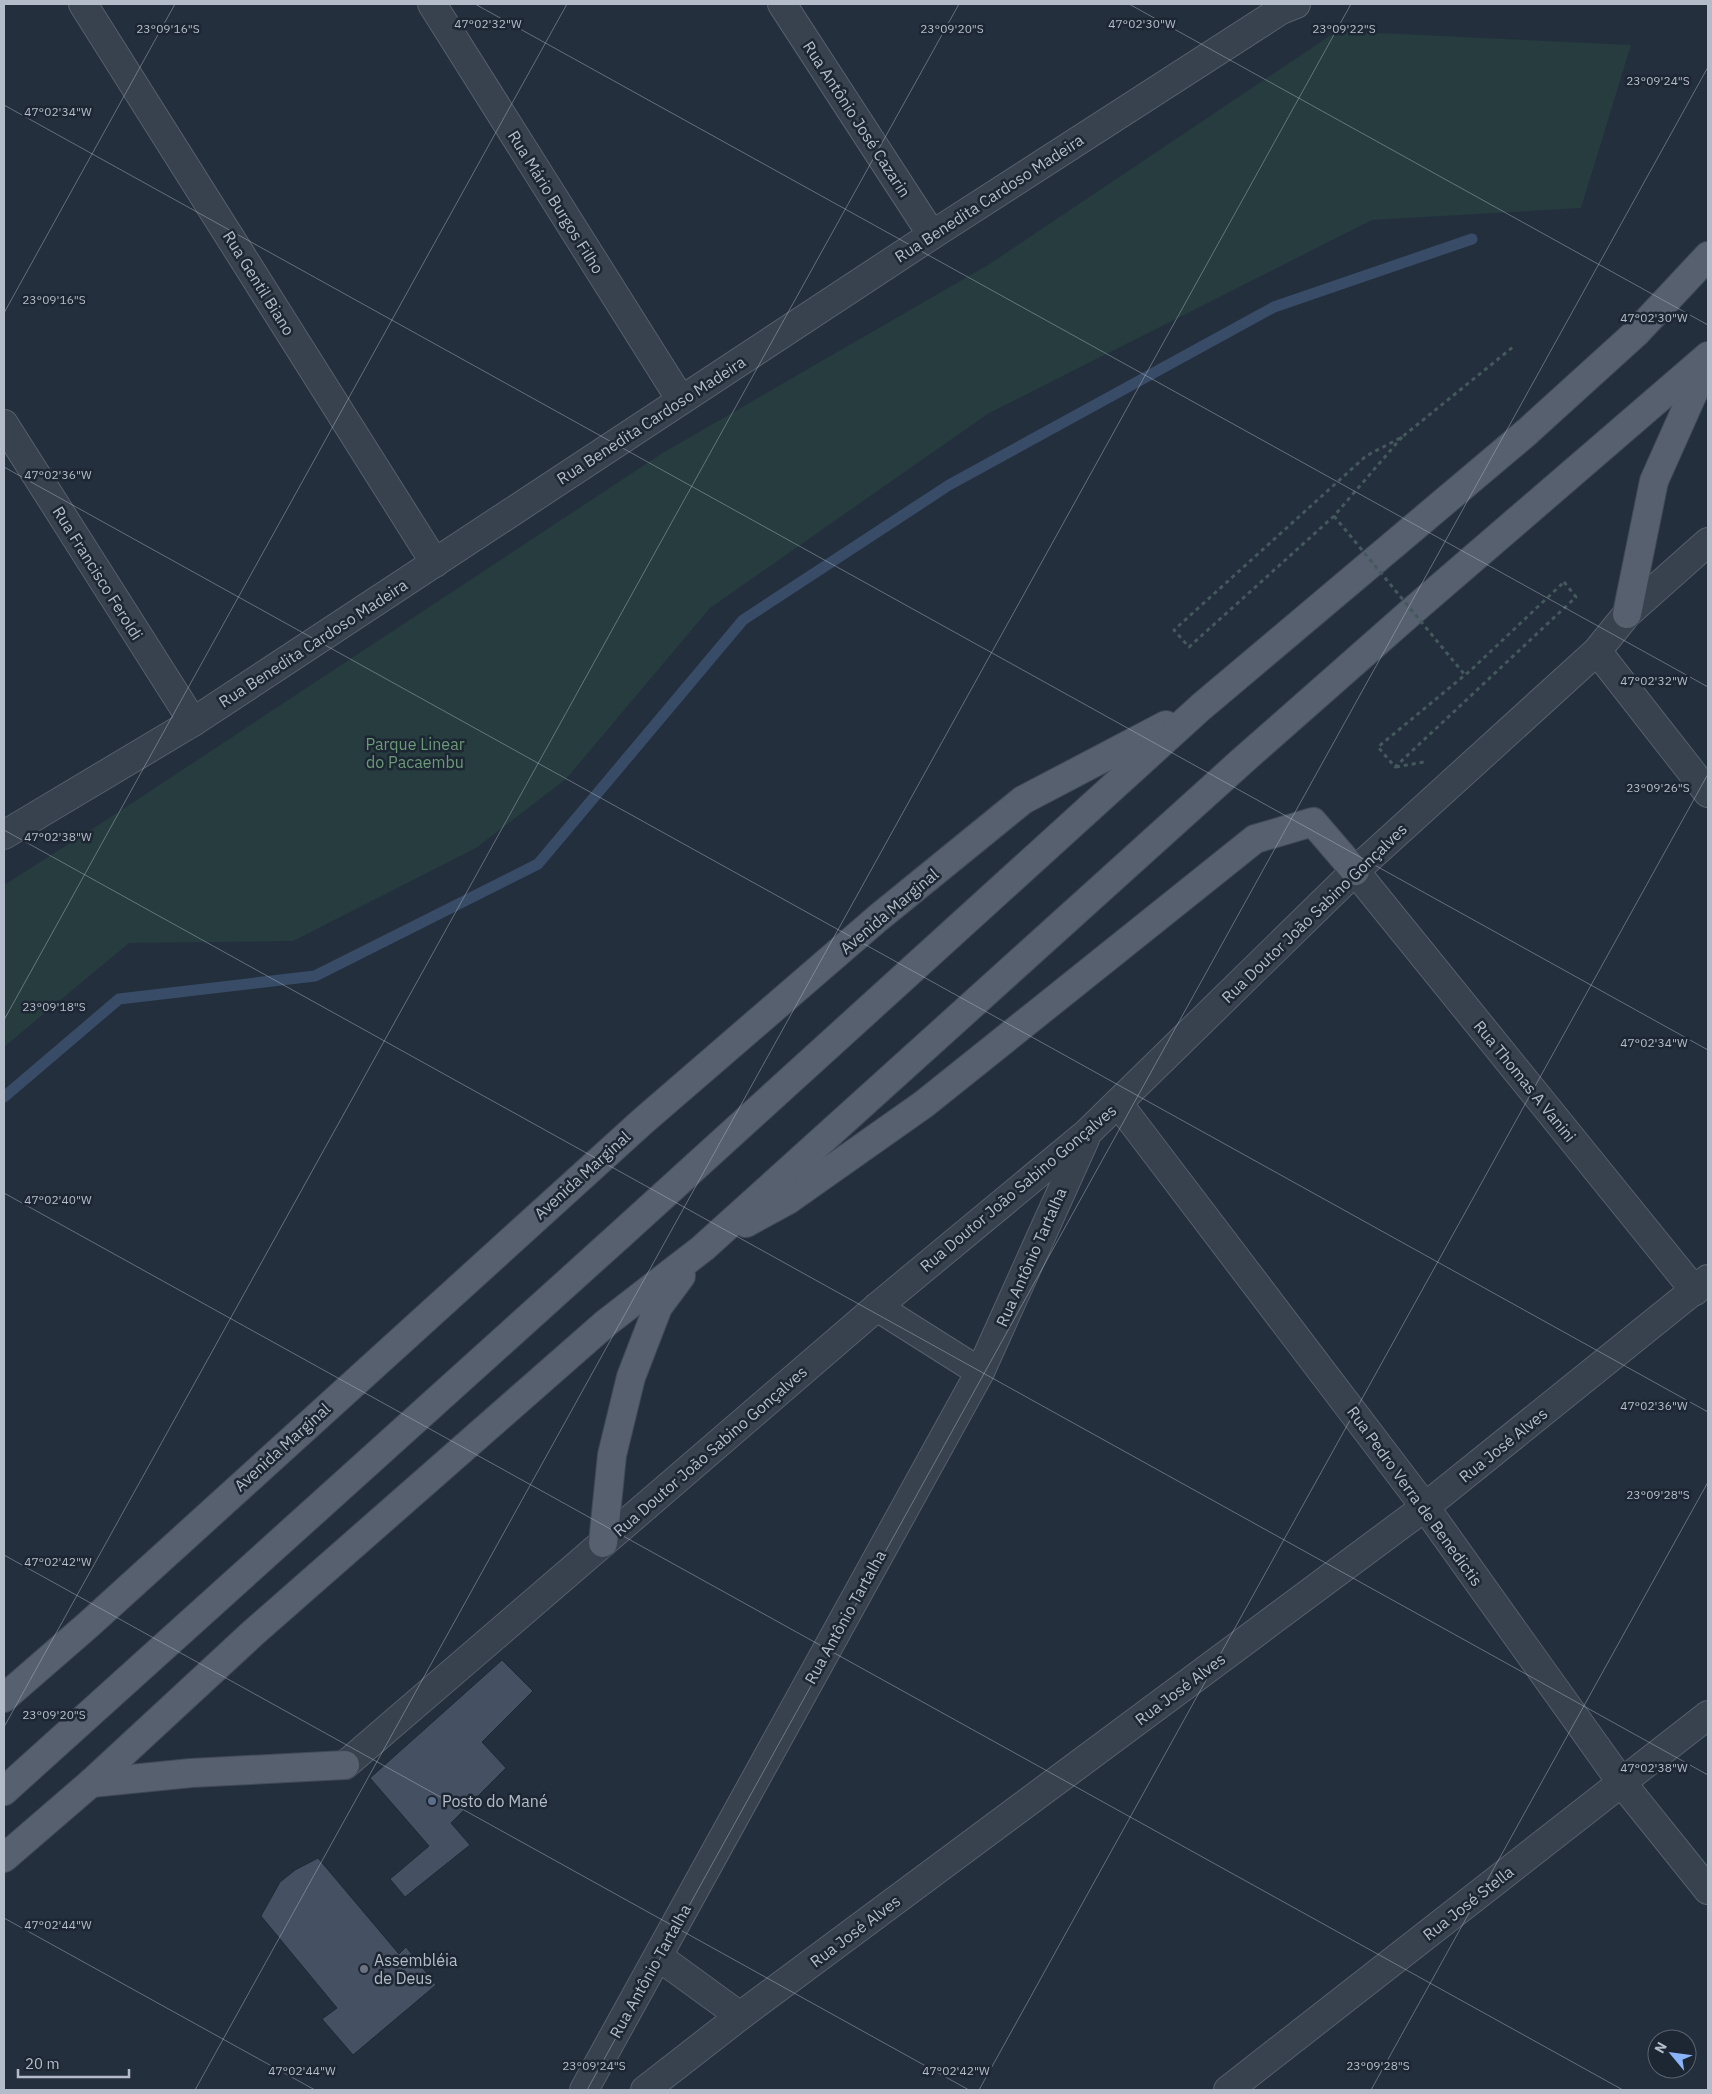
<svg xmlns="http://www.w3.org/2000/svg" width="1712" height="2094" font-family="'IBM Plex Sans',sans-serif">
<rect width="100%" height="100%" fill="#242f3e"/>
<path fill="#263c3f" d="M 1337,31 L 1631,45 L 1581,208 L 1372,220 L 989,413 L 710,608 L 566,779 L 476,848 L 293,941 L 129,943 L 4,1047 L 4,885 L 111,817 L 661,454 L 988,265 Z"/>
<g fill="none" stroke-linecap="round" stroke-linejoin="round">
<path stroke="#394c67" stroke-width="11" d="M 4,1097 L 119,999 L 315,976 L 538,864 L 743,620 L 949,485 L 1274,307 L 1472,239"/>
</g>
<g fill="#455162" stroke="#1f2835">
<path d="M 502,1660 L 533,1691 L 482,1742 L 506,1768 L 451,1823 L 470,1845 L 405,1897 L 390,1879 L 429,1846 L 370,1778 Z"/>
<path d="M 318,1858 L 399,1954 L 406,1947 L 436,1985 L 353,2055 L 322,2019 L 337,2008 L 261,1916 L 280,1882 L 295,1870 Z"/>
</g>
<g fill="none" stroke-linecap="round" stroke-linejoin="round">
<g stroke="#565f6c" stroke-width="30">
<g id="minor">
<path d="M 83,4 L 435,563"/>
<path d="M 432,4 L 681,400"/>
<path d="M 782,4 L 932,235"/>
<path d="M 4,424 L 193,722"/>
<path d="M 1597,651 L 1708,793"/>
<path d="M 4,835 L 193,722 L 932,235 L 1281,10 L 1296,4"/>
<path d="M 1355,871 L 1695,1291"/>
<path d="M 1118,1103 L 1425,1507 L 1622,1783 L 1708,1890"/>
<path d="M 877,1307 L 980,1372"/>
<path d="M 345,1765 L 877,1307 L 1087,1133 L 1355,871 L 1597,651 L 1627,614 L 1708,542"/>
<path d="M 659,1957 L 740,2016"/>
<path d="M 584,2090 L 980,1372 L 1085,1139"/>
<path d="M 645,2090 L 740,2016 L 1425,1507 L 1708,1279"/>
<path d="M 1228,2090 L 1708,1715"/>
</g>
</g>
<g stroke="#414a57" stroke-width="30">
<g id="major">
<path d="M 1627,614 L 1654,481 L 1708,360"/>
<path d="M 746,1223 L 788,1200 L 924,1104 L 1255,839 L 1313,822 L 1355,871"/>
<path d="M 603,1543 L 612,1455 L 631,1377 L 658,1307 L 681,1276"/>
<path d="M 4,1698 L 88,1625 L 643,1121 L 878,918 L 1023,800 L 1166,725"/>
<path d="M 91,1783 L 191,1773 L 345,1765"/>
<path d="M 4,1791 L 619,1236 L 1201,707 L 1527,432 L 1636,333 L 1708,256"/>
<path d="M 4,1858 L 91,1783 L 253,1633 L 606,1323 L 703,1248 L 1241,762 L 1410,613 L 1708,356"/>
</g>
</g>
<g stroke="#44595c" stroke-width="3" stroke-dasharray="4 4" stroke-linecap="butt">
<path d="M 1402,437 L 1334,516 L 1189,647 L 1174,630 L 1366,456 L 1402,437 L 1513,347"/>
<path d="M 1564,582 L 1576,597 L 1395,767 L 1378,747 L 1471,670 Z"/>
<path d="M 1396,767 L 1424,762"/>
</g>
<use href="#minor" stroke="#38414e" stroke-width="28"/>
<use href="#major" stroke="#56606e" stroke-width="28"/>
<path stroke="#44595c" stroke-width="3" stroke-dasharray="4 4" stroke-linecap="butt" d="M 1334,516 L 1465,675"/>
</g>
<path fill="none" stroke="#b4bcc9" stroke-width="1" stroke-opacity="0.45" d="M 475,4 L 1708,687M 1129,4 L 1708,325M 4,105 L 1708,1050M 4,313 L 175,4M 4,467 L 1708,1412M 4,830 L 1708,1775M 4,1020 L 567,4M 4,1193 L 1623,2090M 4,1555 L 969,2090M 4,1727 L 959,4M 4,1918 L 315,2090M 195,2090 L 1351,4M 587,2090 L 1708,67M 979,2090 L 1708,774M 1371,2090 L 1708,1482"/>
<circle fill="#5c6f8a" stroke="#1d2633" stroke-width="2" cx="432" cy="1801" r="5"/>
<circle fill="#6b7280" stroke="#1d2633" stroke-width="2" cx="364" cy="1969" r="5"/>
<g text-anchor="middle" stroke-width="5" stroke-linejoin="round" paint-order="stroke">
<g font-size="16" fill="#b4bcc9" stroke="#1d2633">
<text transform="translate(857 119) rotate(57)" y="6">Rua Antônio José Cazarin</text>
<text transform="translate(989 198) rotate(-33)" y="6">Rua Benedita Cardoso Madeira</text>
<text transform="translate(556 202) rotate(58)" y="6">Rua Mário Burgos Filho</text>
<text transform="translate(259 283) rotate(58)" y="6">Rua Gentil Biano</text>
<text transform="translate(651 420) rotate(-33)" y="6">Rua Benedita Cardoso Madeira</text>
<text transform="translate(98 573) rotate(58)" y="6">Rua Francisco Feroldi</text>
<text transform="translate(313 643) rotate(-33)" y="6">Rua Benedita Cardoso Madeira</text>
<text transform="translate(889 911) rotate(-40)" y="6">Avenida Marginal</text>
<text transform="translate(1314 913) rotate(-44)" y="6">Rua Doutor João Sabino Gonçalves</text>
<text transform="translate(1525 1081) rotate(51)" y="6">Rua Thomas A Vanini</text>
<text transform="translate(582 1175) rotate(-42)" y="6">Avenida Marginal</text>
<text transform="translate(1018 1188) rotate(-40)" y="6">Rua Doutor João Sabino Gonçalves</text>
<text transform="translate(1031 1257) rotate(-66)" y="6">Rua Antônio Tartalha</text>
<text transform="translate(1503 1445) rotate(-39)" y="6">Rua José Alves</text>
<text transform="translate(282 1447) rotate(-42)" y="6">Avenida Marginal</text>
<text transform="translate(710 1451) rotate(-41)" y="6">Rua Doutor João Sabino Gonçalves</text>
<text transform="translate(1415 1496) rotate(54)" y="6">Rua Pedro Verra de Benedictis</text>
<text transform="translate(845 1617) rotate(-61)" y="6">Rua Antônio Tartalha</text>
<text transform="translate(1180 1689) rotate(-37)" y="6">Rua José Alves</text>
<text transform="translate(1468 1903) rotate(-38)" y="6">Rua José Stella</text>
<text transform="translate(855 1931) rotate(-37)" y="6">Rua José Alves</text>
<text transform="translate(650 1971) rotate(-61)" y="6">Rua Antônio Tartalha</text>
</g>
<g font-size="16" fill="#6b9a76" stroke="#1d2633">
<text x="415" y="750">Parque Linear<tspan x="415" dy="18">do Pacaembu</tspan></text>
</g>
<g font-size="16" fill="#b4bcc9" stroke="#1d2633" text-anchor="start">
<text x="442" y="1807">Posto do Mané</text>
<text x="374" y="1966">Assembléia<tspan x="374" dy="18">de Deus</tspan></text>
</g>
</g>
<g font-size="12" text-anchor="middle" fill="#b4bcc9" stroke="#1d2633" stroke-width="5" stroke-linejoin="round" paint-order="stroke">
<text x="488" y="28">47°02'32"W</text>
<text x="1142" y="28">47°02'30"W</text>
<text x="168" y="33">23°09'16"S</text>
<text x="952" y="33">23°09'20"S</text>
<text x="1344" y="33">23°09'22"S</text>
<text x="1658" y="85">23°09'24"S</text>
<text x="58" y="116">47°02'34"W</text>
<text x="54" y="304">23°09'16"S</text>
<text x="1654" y="322">47°02'30"W</text>
<text x="58" y="479">47°02'36"W</text>
<text x="1654" y="685">47°02'32"W</text>
<text x="1658" y="792">23°09'26"S</text>
<text x="58" y="841">47°02'38"W</text>
<text x="54" y="1011">23°09'18"S</text>
<text x="1654" y="1047">47°02'34"W</text>
<text x="58" y="1204">47°02'40"W</text>
<text x="1654" y="1410">47°02'36"W</text>
<text x="1658" y="1499">23°09'28"S</text>
<text x="58" y="1566">47°02'42"W</text>
<text x="54" y="1719">23°09'20"S</text>
<text x="1654" y="1772">47°02'38"W</text>
<text x="58" y="1929">47°02'44"W</text>
<text x="594" y="2070">23°09'24"S</text>
<text x="1378" y="2070">23°09'28"S</text>
<text x="302" y="2075">47°02'44"W</text>
<text x="956" y="2075">47°02'42"W</text>
</g>
<rect width="1712" height="2094" fill="none" stroke="#b4bcc9" stroke-width="10"/>
<g transform="translate(1672 2054) rotate(299)"><circle r="24" fill="#1d2633" stroke="#59626f"/>
<path d="M0-4L9 19L0 12L-9 19Z" fill="#8ab4f8"/>
<text y="-8" font-size="14" font-weight="bold" text-anchor="middle" fill="#b4bcc9">N</text>
</g>
<path d="M18 2069v8h111v-8" fill="none" stroke="#b4bcc9" stroke-width="2.5"/>
<text x="25" y="2069" font-size="15" fill="#b4bcc9" stroke="#1d2633" stroke-width="4" paint-order="stroke">20 m</text>
</svg>
